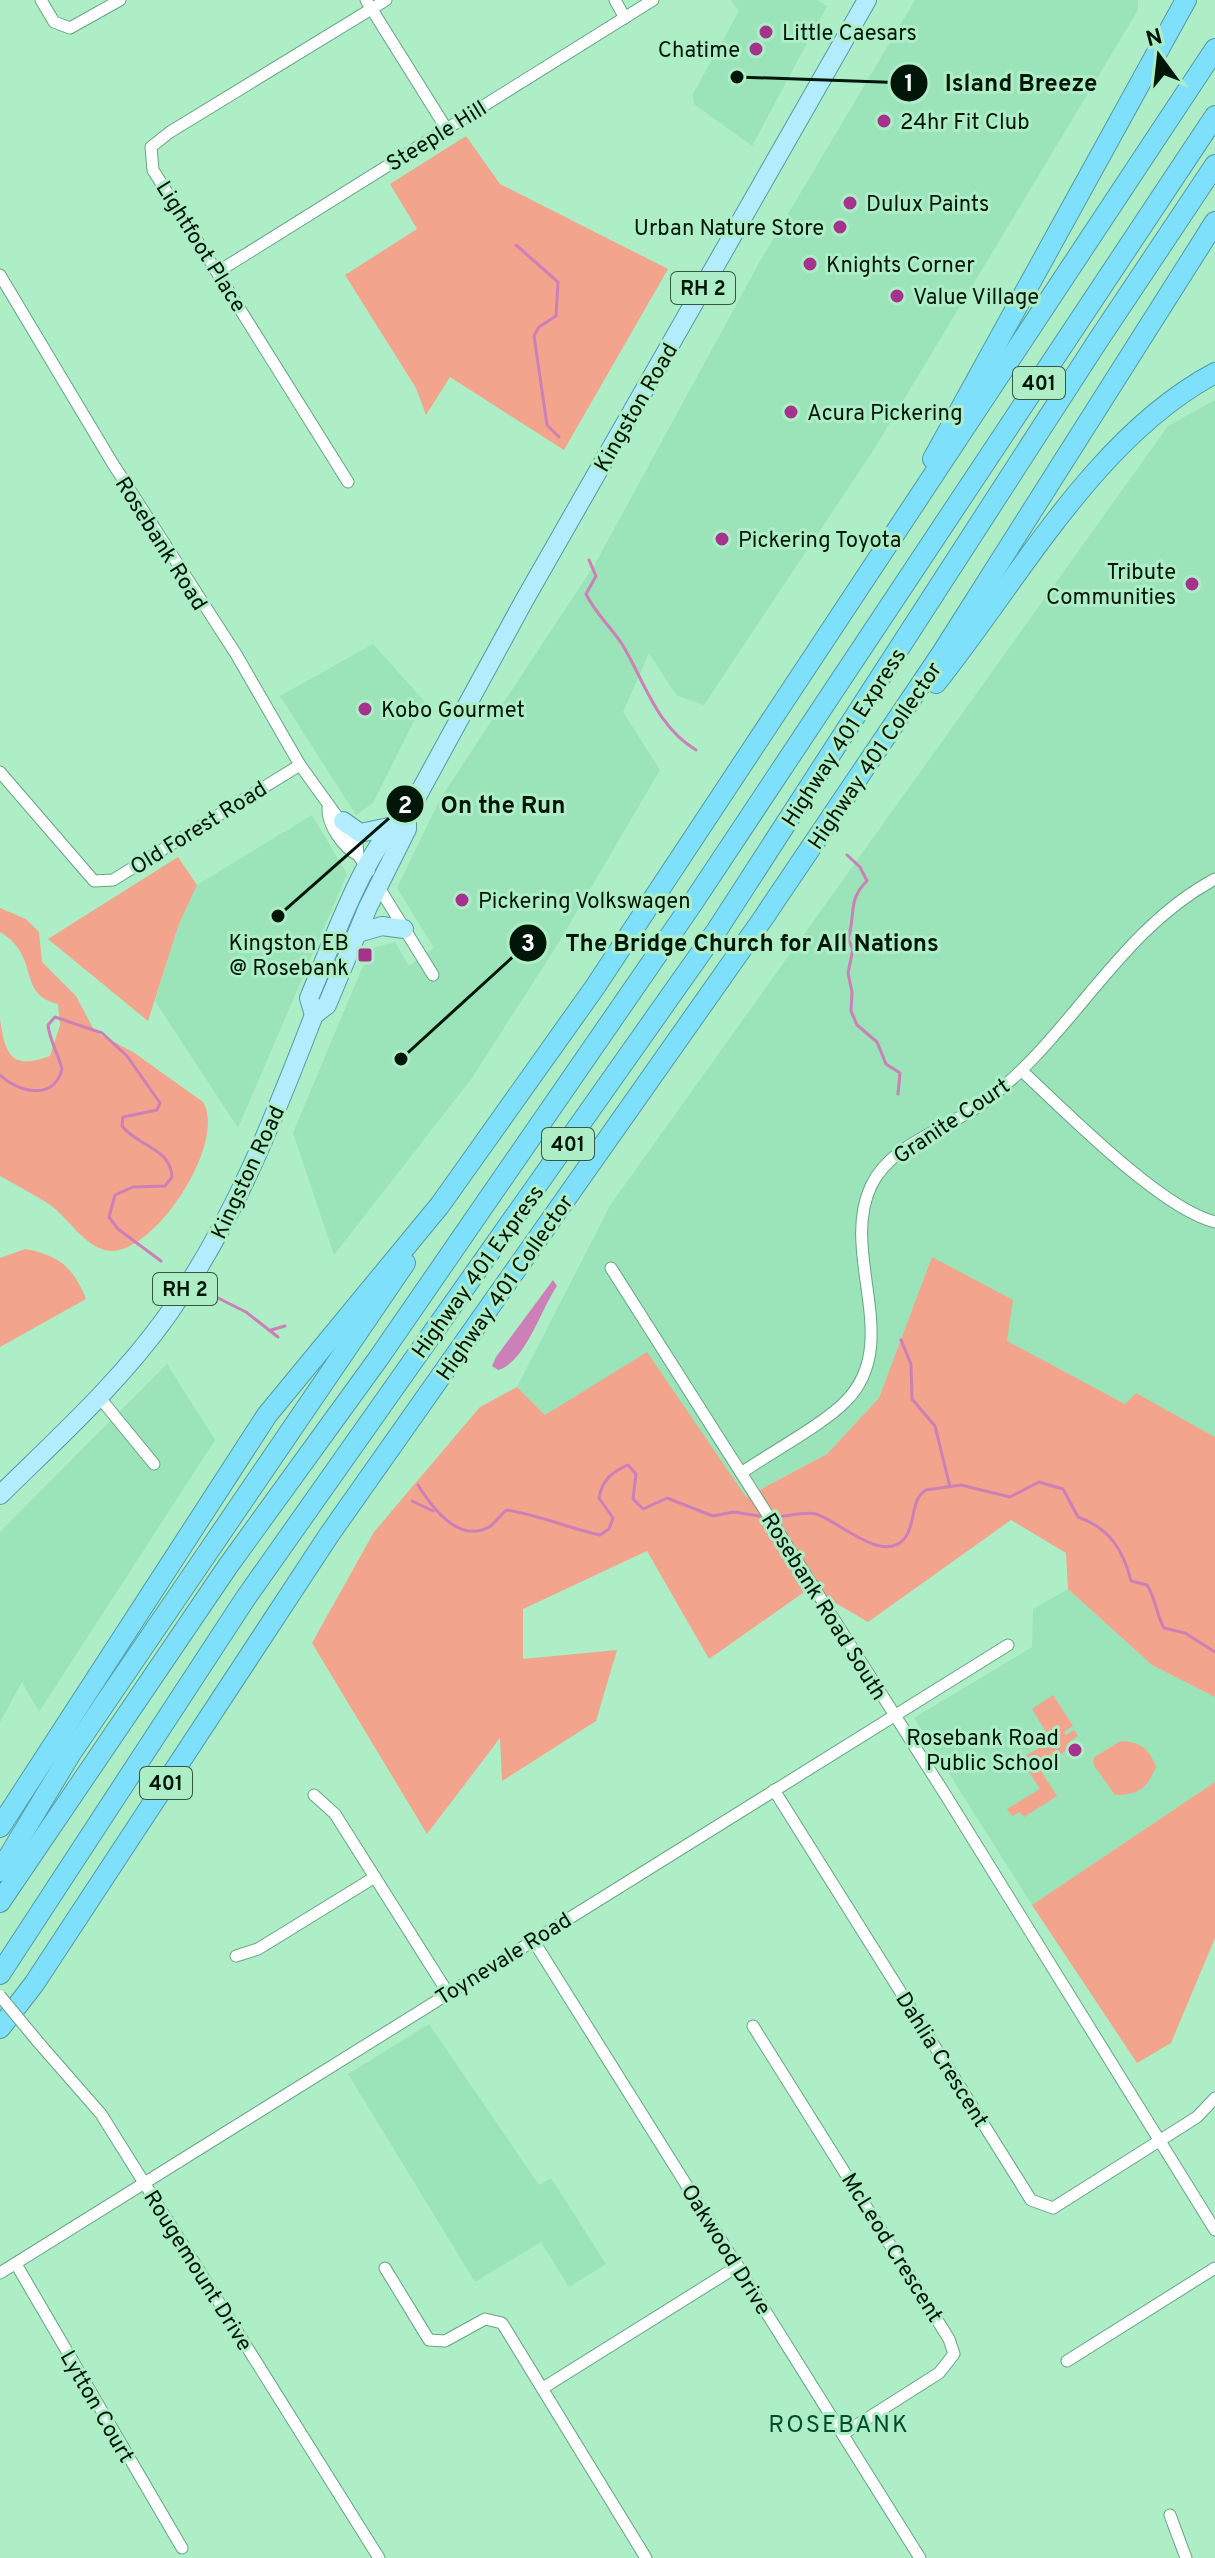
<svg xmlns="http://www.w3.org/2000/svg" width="1215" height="2558" font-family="Overpass,sans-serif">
<rect width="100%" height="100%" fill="#adeec7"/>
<g fill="#9be3b8">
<path d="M 731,0 L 817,0 L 827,6 L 752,146 L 694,104 L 693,94 L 739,11 Z"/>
<path d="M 915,0 L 1138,0 L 1138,10 L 873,451 L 704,705 L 676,695 L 649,653 L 623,712 L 660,770 L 559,942 L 472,1078 L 334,1255 L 293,1133 L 370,949 L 395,942 L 409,966 L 434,948 L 397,888 L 440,799 L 595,564 L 759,263 Z"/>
<path d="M 1215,400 L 1215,1437 L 1136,1393 L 1125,1404 L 1006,1341 L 933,1258 L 879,1398 L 827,1454 L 745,1497 L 647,1353 L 545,1415 L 517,1387 L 611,1204 L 1168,426 Z"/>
<path d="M 373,644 L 424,701 L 373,803 L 356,815 L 280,696 Z"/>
<path d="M 312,815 L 347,874 L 238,1128 L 155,1001 L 179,924 L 197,885 Z"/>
<path d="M 167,1364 L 215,1440 L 39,1712 L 22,1682 L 0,1722 L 0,1532 Z"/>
<path d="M 1068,1589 L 1152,1665 L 1215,1697 L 1215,1782 L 1032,1905 L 914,1718 L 1032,1647 L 1033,1609 Z"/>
<path d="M 429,2024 L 539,2185 L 551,2178 L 606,2264 L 569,2287 L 541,2242 L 475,2282 L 348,2074 Z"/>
</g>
<g fill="#f3a48c">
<path d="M 466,136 L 500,184 L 668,269 L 564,450 L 450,377 L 426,415 L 416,388 L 345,275 L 417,229 L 390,184 Z"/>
<path d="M 178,857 L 197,885 L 179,924 L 148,1021 L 48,939 Z"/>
<path d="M 0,908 L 26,919 L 39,932 L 42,962 L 76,996 L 95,1032 L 133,1052 L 203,1102 C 227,1141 158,1250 112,1251 C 87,1251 68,1217 49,1204 C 33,1194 16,1185 0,1176 L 0,1019 C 5,1053 10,1071 50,1056 L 60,1025 L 58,1004 C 16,994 41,956 0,932 Z"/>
<path d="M 25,1249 C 59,1255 73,1267 86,1299 L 0,1347 L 0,1258 Z"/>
<path d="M 932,1257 L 1013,1300 L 1007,1341 L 1125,1404 L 1136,1393 L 1215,1437 L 1215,1697 L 1152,1665 L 1068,1589 L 1066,1553 L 1011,1520 L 868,1622 L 810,1588 L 709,1659 L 647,1551 L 523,1609 L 523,1659 L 617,1650 L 596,1721 L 502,1781 L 500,1738 L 427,1834 L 312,1643 L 374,1532 L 480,1407 L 517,1387 L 545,1415 L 647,1352 L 746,1497 L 827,1454 L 879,1398 Z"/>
<path d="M 1053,1695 L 1073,1726 L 1064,1732 L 1066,1735 L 1074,1730 L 1078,1736 L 1069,1742 L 1072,1747 L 1039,1768 L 1057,1796 L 1024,1817 L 1020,1812 L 1012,1816 L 1007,1809 L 1040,1789 L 1021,1759 L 1051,1740 L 1032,1709 Z"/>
<path d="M 1121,1741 C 1141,1742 1149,1749 1156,1767 C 1147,1788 1139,1795 1115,1795 L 1093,1764 L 1094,1757 Z"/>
<path d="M 1215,1782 L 1215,1938 L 1171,2043 L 1137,2063 L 1032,1905 Z"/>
</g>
<path fill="#cc80b7" d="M 553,1280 L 557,1286 C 541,1309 525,1363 498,1370 L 492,1366 L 496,1357 Z"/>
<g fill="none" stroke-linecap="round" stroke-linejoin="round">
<g stroke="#cc80b7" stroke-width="3">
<path d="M 516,245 L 558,282 L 556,316 L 539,327 L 534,336 L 547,425 L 559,437"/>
<path d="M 589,560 L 596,576 L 586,594 C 595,613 611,627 622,644 C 645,682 656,726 696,750"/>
<path d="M 847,855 L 860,867 L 867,881 C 847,900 856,916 848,939 L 853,949 L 848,973 L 852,992 L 851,1011 L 857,1025 L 877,1042 L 886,1064 L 900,1073 L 898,1094"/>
<path d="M 0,1075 C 19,1093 54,1101 62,1069 C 58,1053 50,1042 48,1025 L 55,1017 L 102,1033 L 127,1056 L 160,1103 L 157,1110 L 123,1117 L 122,1126 C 137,1146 171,1148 172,1177 L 165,1186 L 133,1187 L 115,1195 L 109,1217 L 118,1229 L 161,1261"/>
<path d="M 218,1298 L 246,1312 L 278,1337"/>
<path d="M 271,1330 L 285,1326"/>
<path d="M 901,1340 L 911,1364 L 912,1399 L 935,1426 L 950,1487"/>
<path d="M 418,1485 C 431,1506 458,1544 489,1527 C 496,1523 500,1514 507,1510 C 540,1515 568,1528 600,1535 L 609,1529 L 613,1518 L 599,1498 C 602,1480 612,1472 628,1465 L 636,1474 L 633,1499 L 643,1509 L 667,1498 L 713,1516 L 734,1512 L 766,1517"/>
<path d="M 412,1501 L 433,1511"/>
<path d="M 773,1517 C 787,1517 804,1511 816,1514 C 839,1521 882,1564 904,1539 C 916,1526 910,1499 926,1490 L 961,1485 L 1010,1497 L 1039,1482 L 1063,1489 L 1078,1517 C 1109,1528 1123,1549 1131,1581 L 1147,1585 C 1156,1599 1156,1614 1164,1628 L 1185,1633 L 1215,1652"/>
</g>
<g stroke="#66a481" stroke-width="13">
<g id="street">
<path d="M 41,0 L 54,22 L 70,28 L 120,0"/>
<path d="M 366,0 L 446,128"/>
<path d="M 615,0 L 625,18"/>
<path d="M 219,271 L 653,0"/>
<path d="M 0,275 L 113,464 L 236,654 L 300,765 L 357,844 L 358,855 L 369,871"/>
<path d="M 348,482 L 153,170 L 151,147 L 170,132 L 386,0"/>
<path d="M 0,772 L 94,881 L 113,880 L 300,765"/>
<path d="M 328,808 C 327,824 343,848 358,855"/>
<path d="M 378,886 L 433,975"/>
<path d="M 1022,1071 C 1065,1111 1161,1209 1215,1222"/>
<path d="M 611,1268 L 948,1799 L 1215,2230"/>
<path d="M 100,1398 L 154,1464"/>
<path d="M 741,1473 C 770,1453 824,1424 846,1401 C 904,1342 839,1254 871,1186 C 891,1143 950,1128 986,1101 C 1071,1037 1119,930 1215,879"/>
<path d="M 774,1790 L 1031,2200 L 1053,2208 L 1197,2117 L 1215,2098"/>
<path d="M 314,1795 L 335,1814 L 448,1993"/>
<path d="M 533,1940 L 920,2558"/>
<path d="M 236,1956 L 258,1949 L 375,1877"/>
<path d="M 753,2026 L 949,2339 L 954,2354 L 939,2373 L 843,2434"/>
<path d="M 39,2043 L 101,2114 L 379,2558"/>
<path d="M 16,2264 L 182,2548"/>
<path d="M 385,2268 L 429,2340 L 445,2341 L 485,2319 L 502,2323 L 646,2558"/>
<path d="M 0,2273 L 1008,1645"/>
<path d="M 1067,2361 L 1215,2268"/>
<path d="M 543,2388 L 738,2266"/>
<path d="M 1170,2515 L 1186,2558"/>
</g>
</g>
<g stroke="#5399a6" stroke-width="20">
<g id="primary">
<path d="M 343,821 L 360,833 L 389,827"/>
<path d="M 358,933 L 382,926 L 404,929"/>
<path d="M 314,1015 L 309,998 C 328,954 369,836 407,815"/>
<path d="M 0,1495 C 58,1438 119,1383 167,1316 C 233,1223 273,1121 314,1015 L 327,1005 L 368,907 L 407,829 L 407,815 L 525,599 L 867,0"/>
</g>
</g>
<g stroke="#5399a6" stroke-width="22">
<g id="highway">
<path d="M 933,459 L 1186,0"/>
<path d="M 936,683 C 1019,579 1095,437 1215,373"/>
<path d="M 0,1827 L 267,1415 L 440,1205 L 595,987 L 1215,49"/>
<path d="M 0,1871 L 71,1753 L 405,1263"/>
<path d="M 0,1902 L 228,1566 L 378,1359 L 692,904 L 1215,116"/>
<path d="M 0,1974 L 245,1599 L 717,930 L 1097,342 L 1215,165"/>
<path d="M 0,2028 L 34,1984 L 329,1535 L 762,920 L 942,653 L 1215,222"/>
</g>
</g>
<use href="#street" stroke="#fff" stroke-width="11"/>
<use href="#primary" stroke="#b2ecfd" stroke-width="18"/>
<use href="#highway" stroke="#7fe0fb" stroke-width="20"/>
<g stroke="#66a481" stroke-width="13" stroke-linecap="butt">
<path id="street-bridge" d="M 0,1996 L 39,2043"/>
</g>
<use href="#street-bridge" stroke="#fff" stroke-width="11"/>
</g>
<g fill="#a5328c" stroke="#adeec7" stroke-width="3">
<circle cx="766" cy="32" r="8"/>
<circle cx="756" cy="49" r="8"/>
<circle cx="884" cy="121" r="8"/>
<circle cx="850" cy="203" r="8"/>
<circle cx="840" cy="227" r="8"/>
<circle cx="810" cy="264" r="8"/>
<circle cx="897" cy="296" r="8"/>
<circle cx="791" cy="412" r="8"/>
<circle cx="722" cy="539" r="8"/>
<circle cx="1192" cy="584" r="8"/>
<circle cx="365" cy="709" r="8"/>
<circle cx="462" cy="900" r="8"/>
<rect x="357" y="947" width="16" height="16" rx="4"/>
<circle cx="1075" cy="1750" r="8"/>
</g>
<g text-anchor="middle" stroke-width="6" stroke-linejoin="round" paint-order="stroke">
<g fill="#adeec7" stroke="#345742" stroke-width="2">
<rect x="671" y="272" width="64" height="32" rx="6"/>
<rect x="1013" y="367" width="52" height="32" rx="6"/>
<rect x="542" y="1128" width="52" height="32" rx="6"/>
<rect x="153" y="1273" width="64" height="32" rx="6"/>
<rect x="140" y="1767" width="52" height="32" rx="6"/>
</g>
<g font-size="20" font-weight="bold" fill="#001609">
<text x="703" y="295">RH 2</text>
<text x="1039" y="390">401</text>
<text x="568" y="1151">401</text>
<text x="185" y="1296">RH 2</text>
<text x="166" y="1790">401</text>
</g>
<g font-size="22" fill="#001609" stroke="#adeec7" text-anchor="start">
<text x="782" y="40">Little Caesars</text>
<text x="740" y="57" text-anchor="end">Chatime</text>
<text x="900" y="129">24hr Fit Club</text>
<text x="866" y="211">Dulux Paints</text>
<text x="824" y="235" text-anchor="end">Urban Nature Store</text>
<text x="826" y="272">Knights Corner</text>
<text x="913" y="304">Value Village</text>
<text x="807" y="420">Acura Pickering</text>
<text x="738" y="547">Pickering Toyota</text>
<text x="1176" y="579" text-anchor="end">Tribute<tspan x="1176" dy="25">Communities</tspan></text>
<text x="381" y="717">Kobo Gourmet</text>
<text x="478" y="908">Pickering Volkswagen</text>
<text x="349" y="950" text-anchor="end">Kingston EB<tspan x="349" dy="25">@ Rosebank</tspan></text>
<text x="1059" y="1745" text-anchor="end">Rosebank Road<tspan x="1059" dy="25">Public School</tspan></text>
</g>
<g font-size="22" fill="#001609" stroke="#adeec7">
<text transform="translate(436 135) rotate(-32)" y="8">Steeple Hill</text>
<text transform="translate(202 246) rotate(58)" y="8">Lightfoot Place</text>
<text transform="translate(635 407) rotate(-60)" y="8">Kingston Road</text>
<text transform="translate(162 543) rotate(58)" y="8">Rosebank Road</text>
<text transform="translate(843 737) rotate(-57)" y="8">Highway 401 Express</text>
<text transform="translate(874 755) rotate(-56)" y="8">Highway 401 Collector</text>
<text transform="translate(198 827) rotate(-32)" y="8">Old Forest Road</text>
<text transform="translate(951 1120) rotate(-34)" y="8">Granite Court</text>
<text transform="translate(247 1172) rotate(-65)" y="8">Kingston Road</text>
<text transform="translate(477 1271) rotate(-54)" y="8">Highway 401 Express</text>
<text transform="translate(504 1287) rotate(-55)" y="8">Highway 401 Collector</text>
<text transform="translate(825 1606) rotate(58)" y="8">Rosebank Road South</text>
<text transform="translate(503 1958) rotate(-32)" y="8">Toynevale Road</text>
<text transform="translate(943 2059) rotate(58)" y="8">Dahlia Crescent</text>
<text transform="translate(893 2247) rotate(58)" y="8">McLeod Crescent</text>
<text transform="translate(727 2249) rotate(58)" y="8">Oakwood Drive</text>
<text transform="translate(199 2270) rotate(58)" y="8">Rougemount Drive</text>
<text transform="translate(98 2406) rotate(60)" y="8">Lytton Court</text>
</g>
<g font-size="24" letter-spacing="2" fill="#034b2d" stroke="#adeec7">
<text x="839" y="2432">ROSEBANK</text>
</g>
</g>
<path fill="none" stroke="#001609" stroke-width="3" d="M737 77L909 83M278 916L405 804M401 1059L528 943"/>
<g fill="#001609" stroke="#adeec7" stroke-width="3">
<circle cx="737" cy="77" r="8"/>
<circle cx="278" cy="916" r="8"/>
<circle cx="401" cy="1059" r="8"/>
<circle cx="909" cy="83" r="20"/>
<circle cx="405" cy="804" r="20"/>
<circle cx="528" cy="943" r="20"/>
</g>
<g font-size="24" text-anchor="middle" font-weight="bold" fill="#fff">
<text x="909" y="91">1</text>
<text x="405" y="813">2</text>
<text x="528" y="951">3</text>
</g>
<g font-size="24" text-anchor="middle" font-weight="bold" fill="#001609" stroke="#adeec7" stroke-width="6" stroke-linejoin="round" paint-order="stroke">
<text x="1021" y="91">Island Breeze</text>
<text x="503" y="813">On the Run</text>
<text x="752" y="951">The Bridge Church for All Nations</text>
</g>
<g transform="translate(1159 56) rotate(345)" stroke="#adeec7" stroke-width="6" paint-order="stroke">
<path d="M0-6L14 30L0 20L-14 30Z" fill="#001609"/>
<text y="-12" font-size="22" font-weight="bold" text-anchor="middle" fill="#001609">N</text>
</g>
</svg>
